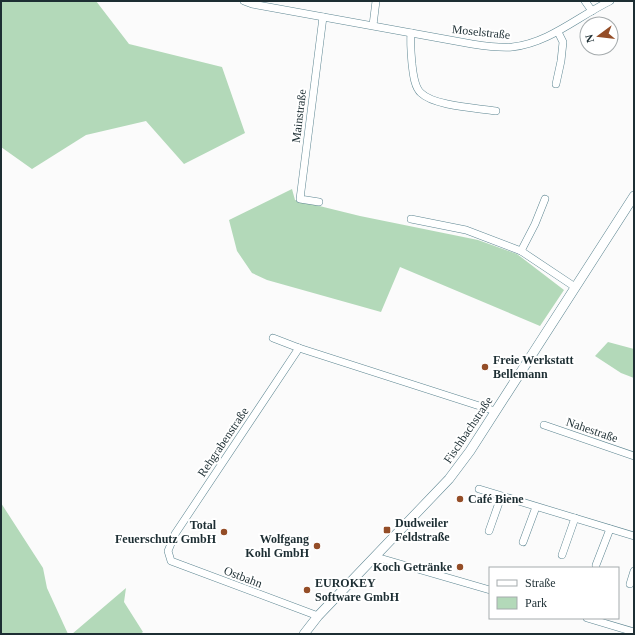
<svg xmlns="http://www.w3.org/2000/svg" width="635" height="635" font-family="'Times New Roman',serif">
<rect width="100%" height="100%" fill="#fbfbfb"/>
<g fill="#b3d9b9">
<path d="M 1,1 L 96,1 L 129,44 L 222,67 L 245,133 L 184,164 L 146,121 L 86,135 L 32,169 L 1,147 Z"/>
<path d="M 292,189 L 295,200 L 360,216 L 478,240 L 517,254 L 564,290 L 540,326 L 400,267 L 381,312 L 267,280 L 252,273 L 237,251 L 229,220 Z"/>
<path d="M 608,342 L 634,349 L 634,378 L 621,373 L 595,356 Z"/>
<path d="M 1,503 L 43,568 L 47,588 L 68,634 L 1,634 Z"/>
<path d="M 126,588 L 124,602 L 143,632 L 140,634 L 72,634 Z"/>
</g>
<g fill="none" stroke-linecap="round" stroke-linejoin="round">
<g stroke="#5c8591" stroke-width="8">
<g id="minor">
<path d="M 244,1 L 252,4 L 472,44 C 485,46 499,48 512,47 C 549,43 577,17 610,1"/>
<path d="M 585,1 L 592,11"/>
<path d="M 373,25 L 376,1"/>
<path d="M 411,33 C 410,43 411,53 412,64 C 413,72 414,87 421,93 C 434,106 477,108 496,111"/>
<path d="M 556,84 L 561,61 L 563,42 L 558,32"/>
<path d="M 319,202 L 300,199 L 323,17"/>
<path d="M 411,219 L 466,230 L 521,251 L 575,287"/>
<path d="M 521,251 L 535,224 L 545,199"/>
<path d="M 273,338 L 299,348 L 495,411"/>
<path d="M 299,348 L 175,534 L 168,551 L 171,561 L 179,564 L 318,616"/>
<path d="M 544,425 L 634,456"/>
<path d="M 479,489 L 634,536"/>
<path d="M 489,531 L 501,497"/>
<path d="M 523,542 L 536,507"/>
<path d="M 562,555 L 575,518"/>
<path d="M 376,557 L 490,590"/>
<path d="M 596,565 L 610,529"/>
<path d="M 630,584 L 634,571"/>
<path d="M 587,618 L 634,632"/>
</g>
</g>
<g stroke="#5c8591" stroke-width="10">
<path id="tertiary" d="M 304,634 L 318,616 L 449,479 L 470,451 L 634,196"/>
</g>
<use href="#minor" stroke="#fff" stroke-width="7"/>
<use href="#tertiary" stroke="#fff" stroke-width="9"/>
</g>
<g fill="#944d27" stroke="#fff" stroke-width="1.5">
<circle cx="485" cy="367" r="4"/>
<circle cx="460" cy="499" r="4"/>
<rect x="383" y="526" width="8" height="8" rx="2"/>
<circle cx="224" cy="532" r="4"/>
<circle cx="317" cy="546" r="4"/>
<circle cx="460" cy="567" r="4"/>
<circle cx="307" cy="590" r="4"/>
</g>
<g text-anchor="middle" stroke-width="4" stroke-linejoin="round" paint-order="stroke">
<g font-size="12" fill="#1d2e33" stroke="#fff">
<text transform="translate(481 32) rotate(6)" y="4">Moselstraße</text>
<text transform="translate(299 116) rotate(-83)" y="4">Mainstraße</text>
<text transform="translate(468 430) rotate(-56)" y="4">Fischbachstraße</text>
<text transform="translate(592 430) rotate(19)" y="4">Nahestraße</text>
<text transform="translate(223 442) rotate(-56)" y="4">Rehgrabenstraße</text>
<text transform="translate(243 577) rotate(21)" y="4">Ostbahn</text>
</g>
<g font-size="12" font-weight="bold" fill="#1d2e33" stroke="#fff" text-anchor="start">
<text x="493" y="364">Freie Werkstatt<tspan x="493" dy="14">Bellemann</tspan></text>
<text x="468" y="503">Café Biene</text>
<text x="395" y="527">Dudweiler<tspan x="395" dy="14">Feldstraße</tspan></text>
<text x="216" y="529" text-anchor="end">Total<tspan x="216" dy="14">Feuerschutz GmbH</tspan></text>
<text x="309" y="543" text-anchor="end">Wolfgang<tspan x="309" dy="14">Kohl GmbH</tspan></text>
<text x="452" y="571" text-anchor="end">Koch Getränke</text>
<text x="315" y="587">EUROKEY<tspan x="315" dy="14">Software GmbH</tspan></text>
</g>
</g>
<rect width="635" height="635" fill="none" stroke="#1d2e33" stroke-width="4"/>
<rect x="489" y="567" width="130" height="52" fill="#ffffff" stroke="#a5abad"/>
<rect x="497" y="580" width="20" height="6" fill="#ffffff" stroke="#a5abad"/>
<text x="525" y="587" font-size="12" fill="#1d2e33">Straße</text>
<rect x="497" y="597" width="20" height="12" fill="#b3d9b9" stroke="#a5abad"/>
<text x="525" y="607" font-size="12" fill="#1d2e33">Park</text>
<g transform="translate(599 36) rotate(255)"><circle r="19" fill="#ffffff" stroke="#a5abad"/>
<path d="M0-3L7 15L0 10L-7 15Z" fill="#944d27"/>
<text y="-6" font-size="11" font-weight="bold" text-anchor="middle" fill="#1d2e33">N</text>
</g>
</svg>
